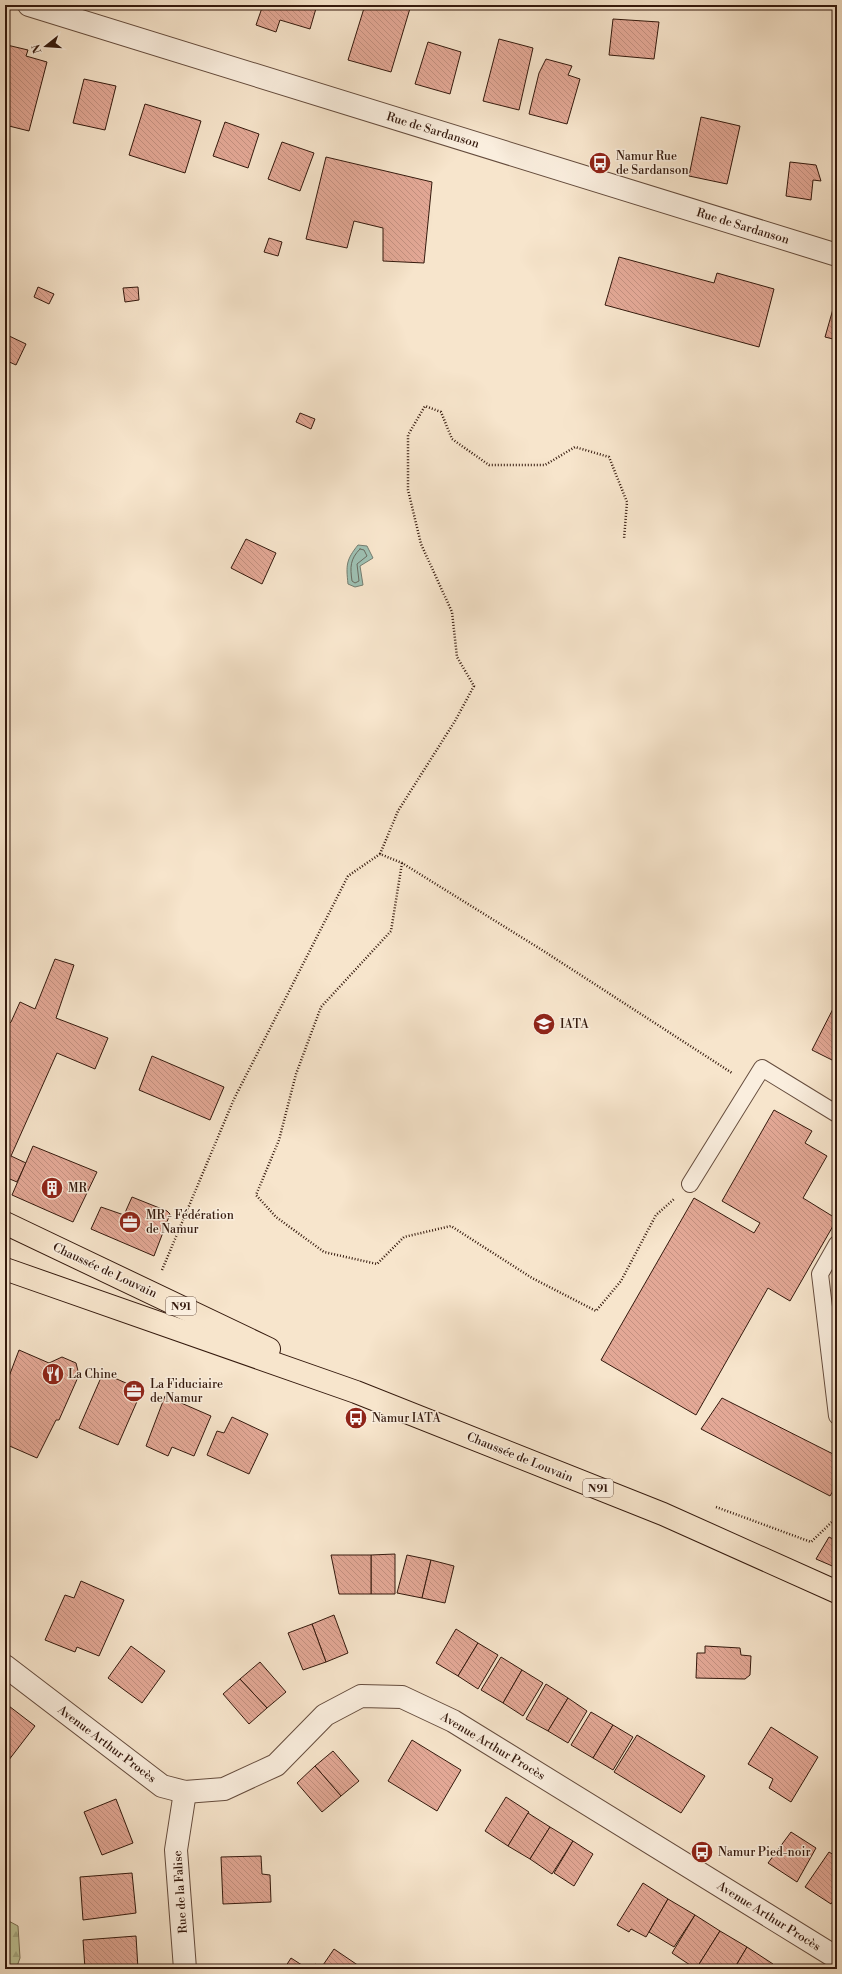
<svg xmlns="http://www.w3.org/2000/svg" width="842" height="1974" font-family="'Libre Bodoni',serif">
<defs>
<pattern id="forest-firs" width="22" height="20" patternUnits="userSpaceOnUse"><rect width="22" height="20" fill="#bfc496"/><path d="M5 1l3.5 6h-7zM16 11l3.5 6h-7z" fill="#a5a880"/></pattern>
<pattern id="building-back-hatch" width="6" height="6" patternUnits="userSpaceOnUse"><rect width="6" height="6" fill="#e3a896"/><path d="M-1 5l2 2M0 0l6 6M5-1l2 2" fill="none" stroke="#c39080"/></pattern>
</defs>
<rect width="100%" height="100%" fill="#f7e5cc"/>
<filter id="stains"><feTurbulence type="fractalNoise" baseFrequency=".005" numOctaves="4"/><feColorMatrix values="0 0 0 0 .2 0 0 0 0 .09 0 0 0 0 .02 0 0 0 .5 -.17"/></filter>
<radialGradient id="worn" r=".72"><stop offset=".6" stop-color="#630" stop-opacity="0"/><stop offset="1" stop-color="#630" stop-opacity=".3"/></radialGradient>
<path fill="url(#forest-firs)" stroke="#7a6e52" d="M 5,1919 L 18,1926 L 20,1958 L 16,1969 L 5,1969 Z"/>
<path fill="#9ec0b2" stroke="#747d70" d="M 358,545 L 367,546 L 373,558 L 360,566 L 363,585 L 355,587 L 348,584 C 346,565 346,560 358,545 Z"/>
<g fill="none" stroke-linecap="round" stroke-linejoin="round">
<path stroke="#696c60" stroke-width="1" d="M 360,549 L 364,550 L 367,556 L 357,564 L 359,581 L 355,583 L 352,581 C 350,567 350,559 360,549 Z"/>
</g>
<g fill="url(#building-back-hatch)" stroke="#34190d">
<path d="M 263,5 L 317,5 L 310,29 L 280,20 L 276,32 L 256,25 Z"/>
<path d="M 365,5 L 411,5 L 391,72 L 348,60 Z"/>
<path d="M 613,19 L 659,22 L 654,59 L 609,55 Z"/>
<path d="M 499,39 L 533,48 L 519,110 L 483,101 Z"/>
<path d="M 428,42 L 461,52 L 450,94 L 415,84 Z"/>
<path d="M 7,45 L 28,50 L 26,56 L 47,62 L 29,131 L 5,125 L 5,53 Z"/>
<path d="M 546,59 L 572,66 L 568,75 L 580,79 L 567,124 L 529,114 L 539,73 Z"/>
<path d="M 84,79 L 116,86 L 105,130 L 73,123 Z"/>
<path d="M 145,104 L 201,121 L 185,173 L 129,155 Z"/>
<path d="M 701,117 L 740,126 L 727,184 L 689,176 Z"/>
<path d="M 225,122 L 259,134 L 248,168 L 213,156 Z"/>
<path d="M 282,142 L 314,153 L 300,191 L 268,179 Z"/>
<path d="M 326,157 L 432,182 L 424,263 L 383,261 L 383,228 L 354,221 L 347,248 L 306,239 Z"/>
<path d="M 790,162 L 816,165 L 821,181 L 813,180 L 811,200 L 786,196 Z"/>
<path d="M 269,238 L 282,242 L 278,256 L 264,252 Z"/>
<path d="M 619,257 L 714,283 L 717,273 L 774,289 L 759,347 L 605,305 Z"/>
<path d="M 38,287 L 54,294 L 49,304 L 34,297 Z"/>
<path d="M 138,287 L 139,300 L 125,302 L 123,288 Z"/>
<path d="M 835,302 L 837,302 L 837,340 L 825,337 Z"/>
<path d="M 5,334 L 26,344 L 16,365 L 5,360 Z"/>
<path d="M 300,413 L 315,419 L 311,429 L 296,422 Z"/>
<path d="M 246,539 L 276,553 L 262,584 L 231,568 Z"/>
<path d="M 55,959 L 74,965 L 56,1018 L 108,1038 L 95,1069 L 57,1053 L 11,1156 L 26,1163 L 17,1182 L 5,1177 L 5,1028 L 11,1022 L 20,1002 L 35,1009 Z"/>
<path d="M 837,1001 L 837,1055 L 834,1061 L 812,1050 Z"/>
<path d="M 152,1056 L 224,1087 L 210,1120 L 139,1090 Z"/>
<path d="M 774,1110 L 812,1131 L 805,1143 L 827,1156 L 803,1198 L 837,1219 L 790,1301 L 768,1288 L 696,1415 L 601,1360 L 694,1198 L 754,1233 L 760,1223 L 722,1201 Z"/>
<path d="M 33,1146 L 97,1172 L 73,1222 L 12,1195 Z"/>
<path d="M 132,1197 L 167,1211 L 170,1214 L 154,1256 L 91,1229 L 101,1207 L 124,1215 Z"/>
<path d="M 19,1350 L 49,1363 L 62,1357 L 76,1363 L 79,1375 L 59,1420 L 56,1420 L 37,1458 L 5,1444 L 5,1387 Z"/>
<path d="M 103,1373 L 142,1390 L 118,1445 L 79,1428 Z"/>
<path d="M 165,1396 L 211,1416 L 194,1456 L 172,1447 L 168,1456 L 146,1446 Z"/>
<path d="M 722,1398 L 837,1456 L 837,1484 L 830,1496 L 701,1429 Z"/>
<path d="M 232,1417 L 268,1434 L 249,1474 L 207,1455 L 217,1431 L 224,1433 Z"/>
<path d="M 829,1537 L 837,1541 L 837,1568 L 816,1559 Z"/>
<path d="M 395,1554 L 395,1594 L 371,1594 L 371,1555 Z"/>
<path d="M 331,1555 L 371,1555 L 371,1594 L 339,1594 Z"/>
<path d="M 407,1555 L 431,1560 L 422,1598 L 397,1593 Z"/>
<path d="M 431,1560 L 454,1566 L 445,1603 L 422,1598 Z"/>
<path d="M 81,1581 L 124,1600 L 99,1656 L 77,1647 L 75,1652 L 45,1640 L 65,1595 L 74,1598 Z"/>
<path d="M 334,1615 L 348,1653 L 326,1662 L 312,1624 Z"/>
<path d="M 312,1624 L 326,1662 L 303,1670 L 288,1633 Z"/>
<path d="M 456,1629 L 478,1643 L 458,1676 L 436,1663 Z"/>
<path d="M 478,1643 L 498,1655 L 478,1689 L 458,1676 Z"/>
<path d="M 131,1646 L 165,1671 L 142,1703 L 108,1678 Z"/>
<path d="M 705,1646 L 740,1648 L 741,1655 L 751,1656 L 750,1675 L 745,1679 L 696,1678 L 697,1653 L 705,1653 Z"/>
<path d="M 501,1657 L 522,1670 L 503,1703 L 481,1690 Z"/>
<path d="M 260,1662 L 286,1692 L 267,1708 L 240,1679 Z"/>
<path d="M 522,1670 L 543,1683 L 523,1716 L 503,1703 Z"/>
<path d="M 240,1679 L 267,1708 L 249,1724 L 223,1694 Z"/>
<path d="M 546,1684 L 568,1698 L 548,1731 L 526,1719 Z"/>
<path d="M 568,1698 L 587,1711 L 568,1743 L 548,1731 Z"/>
<path d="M 5,1703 L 35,1726 L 5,1765 Z"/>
<path d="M 591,1712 L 613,1725 L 593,1758 L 571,1745 Z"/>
<path d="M 613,1725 L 633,1737 L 613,1770 L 593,1758 Z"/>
<path d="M 771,1727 L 818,1757 L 791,1802 L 769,1788 L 773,1779 L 748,1764 Z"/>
<path d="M 637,1735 L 705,1776 L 681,1813 L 614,1772 Z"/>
<path d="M 412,1740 L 461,1770 L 437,1811 L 388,1781 Z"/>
<path d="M 333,1751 L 359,1781 L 341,1796 L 315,1766 Z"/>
<path d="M 315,1766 L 341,1796 L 322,1812 L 297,1783 Z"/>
<path d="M 506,1797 L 529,1812 L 508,1846 L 485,1831 Z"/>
<path d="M 116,1799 L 133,1843 L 102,1855 L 84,1812 Z"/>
<path d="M 528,1813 L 550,1827 L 530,1859 L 508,1846 Z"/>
<path d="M 550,1827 L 573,1841 L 552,1874 L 530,1859 Z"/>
<path d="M 791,1832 L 816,1848 L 797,1882 L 768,1863 Z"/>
<path d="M 573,1841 L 593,1854 L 574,1886 L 554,1873 Z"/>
<path d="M 829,1852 L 837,1857 L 837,1895 L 831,1904 L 805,1887 Z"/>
<path d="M 261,1856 L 262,1874 L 270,1875 L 271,1902 L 223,1904 L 221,1857 Z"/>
<path d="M 132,1873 L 136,1913 L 83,1920 L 80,1877 Z"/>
<path d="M 643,1883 L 668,1899 L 646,1937 L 631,1929 L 629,1932 L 617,1925 Z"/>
<path d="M 668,1899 L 695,1915 L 674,1947 L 649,1932 Z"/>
<path d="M 695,1915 L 720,1931 L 696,1969 L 672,1953 Z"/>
<path d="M 720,1931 L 747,1947 L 734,1969 L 696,1969 Z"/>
<path d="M 136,1936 L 138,1969 L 85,1969 L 83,1940 Z"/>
<path d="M 747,1947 L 773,1964 L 770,1969 L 734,1969 Z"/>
<path d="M 334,1949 L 362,1968 L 362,1969 L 312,1969 L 315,1964 L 321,1968 Z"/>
<path d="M 291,1958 L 308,1969 L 284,1969 Z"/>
</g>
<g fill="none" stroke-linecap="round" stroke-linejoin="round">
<g stroke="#654c3d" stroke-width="18">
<g id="lane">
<path d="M 690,1184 L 762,1068 L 837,1114"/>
<path d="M 837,1244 L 820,1274 L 837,1416"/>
</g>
</g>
<g stroke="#654c3d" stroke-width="24">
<g id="street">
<path d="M 29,5 L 837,255"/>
<path d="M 5,1666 L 162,1786 L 185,1792 L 224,1789 L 276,1765 L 325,1715 L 361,1696 L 402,1697 L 453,1721 L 837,1958"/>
<path d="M 185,1792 L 176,1850 L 185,1969"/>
</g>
</g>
<g stroke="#34190d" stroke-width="24">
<g id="primary">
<path d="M 5,1223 L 269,1349"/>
<path d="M 5,1269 L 356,1392 L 663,1514 L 837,1592"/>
</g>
</g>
<g stroke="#34190d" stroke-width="2.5" stroke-dasharray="1 2" stroke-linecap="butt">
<path d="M 380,854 L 398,811 L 455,721 L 474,686 L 457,657 L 452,612 L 421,544 L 408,490 L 408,435 L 425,406 L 441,412 L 452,439 L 489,465 L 545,465 L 575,447 L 609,457 L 627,502 L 624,539"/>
<path d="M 402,863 L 391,931 L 321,1007 L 296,1074 L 279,1140 L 256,1195 L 276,1217 L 324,1252 L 377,1264 L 404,1237 L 451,1226 L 532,1278 L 596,1311 L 621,1281 L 656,1215 L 674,1199"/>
<path d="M 162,1270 L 234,1099 L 348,876 L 380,854 L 402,863 L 542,950 L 732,1073"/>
<path d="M 716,1507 L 811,1542 L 837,1517"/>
</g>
<use href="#lane" stroke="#faeede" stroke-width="16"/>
<use href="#street" stroke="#faeede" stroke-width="22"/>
<use href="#primary" stroke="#f7e5cc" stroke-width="22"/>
</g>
<defs>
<g id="bus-disc" transform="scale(1.15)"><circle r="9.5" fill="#8f2418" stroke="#faeede"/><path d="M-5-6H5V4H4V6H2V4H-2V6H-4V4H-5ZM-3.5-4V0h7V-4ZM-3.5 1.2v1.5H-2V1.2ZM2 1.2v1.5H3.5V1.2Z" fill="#fff"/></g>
<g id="school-disc" transform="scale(1.15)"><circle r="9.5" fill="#8f2418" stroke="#faeede"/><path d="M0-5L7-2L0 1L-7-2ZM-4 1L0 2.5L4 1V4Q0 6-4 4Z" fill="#fff"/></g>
<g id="building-disc" transform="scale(1.15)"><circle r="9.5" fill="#8f2418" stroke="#faeede"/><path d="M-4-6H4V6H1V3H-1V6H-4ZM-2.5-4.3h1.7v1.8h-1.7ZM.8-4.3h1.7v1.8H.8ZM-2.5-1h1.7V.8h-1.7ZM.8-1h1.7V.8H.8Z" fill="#fff"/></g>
<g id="office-disc" transform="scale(1.15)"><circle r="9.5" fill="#8f2418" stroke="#faeede"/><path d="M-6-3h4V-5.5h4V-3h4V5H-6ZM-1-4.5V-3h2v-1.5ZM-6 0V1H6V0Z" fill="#fff"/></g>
<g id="restaurant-disc" transform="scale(1.15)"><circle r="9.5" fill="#8f2418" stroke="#faeede"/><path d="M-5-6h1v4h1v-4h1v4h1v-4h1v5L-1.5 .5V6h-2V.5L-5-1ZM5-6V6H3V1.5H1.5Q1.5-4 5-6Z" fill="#fff"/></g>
</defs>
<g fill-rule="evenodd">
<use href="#bus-disc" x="600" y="163"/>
<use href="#school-disc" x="544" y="1024"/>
<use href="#building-disc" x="52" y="1188"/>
<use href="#office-disc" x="130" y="1222"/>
<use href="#restaurant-disc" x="53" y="1374"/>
<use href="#office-disc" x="134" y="1391"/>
<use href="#bus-disc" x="356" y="1418"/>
<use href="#bus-disc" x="702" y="1852"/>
</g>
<g text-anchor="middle" stroke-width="3" stroke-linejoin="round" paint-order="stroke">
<g fill="#faeede" stroke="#6f594c" stroke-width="1">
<rect x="166" y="1297" width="30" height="18" rx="3"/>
<rect x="583" y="1479" width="30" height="18" rx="3"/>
</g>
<g font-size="11" font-weight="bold" fill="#34190d">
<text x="181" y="1310">N91</text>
<text x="598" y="1492">N91</text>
</g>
<g font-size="12" fill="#34190d" stroke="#faeede">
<text transform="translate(433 130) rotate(17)" y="4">Rue de Sardanson</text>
<text transform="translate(743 226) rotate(17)" y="4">Rue de Sardanson</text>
<text transform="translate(105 1270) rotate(25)" y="4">Chaussée de Louvain</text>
<text transform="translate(520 1457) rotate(22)" y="4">Chaussée de Louvain</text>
<text transform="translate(107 1744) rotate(37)" y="4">Avenue Arthur Procès</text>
<text transform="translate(493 1746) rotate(31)" y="4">Avenue Arthur Procès</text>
<text transform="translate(180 1892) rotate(-94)" y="4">Rue de la Falise</text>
<text transform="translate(769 1916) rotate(32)" y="4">Avenue Arthur Procès</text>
</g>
<g font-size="12" fill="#34190d" stroke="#faeede" text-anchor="start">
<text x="616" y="160">Namur Rue<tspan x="616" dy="14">de Sardanson</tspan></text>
<text x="560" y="1028">IATA</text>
<text x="68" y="1192">MR</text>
<text x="146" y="1219">MR - Fédération<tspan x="146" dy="14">de Namur</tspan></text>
<text x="68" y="1378">La Chine</text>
<text x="150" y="1388">La Fiduciaire<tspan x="150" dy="14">de Namur</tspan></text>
<text x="372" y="1422">Namur IATA</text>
<text x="718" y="1856">Namur Pied-noir</text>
</g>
</g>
<rect width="842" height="1974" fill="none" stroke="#f7e5cc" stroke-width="20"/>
<rect x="6" y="6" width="830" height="1962" fill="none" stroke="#34190d" stroke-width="2"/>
<rect x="10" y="10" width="822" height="1954" fill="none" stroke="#34190d"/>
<g transform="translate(46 46) rotate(253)" stroke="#faeede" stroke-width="3" paint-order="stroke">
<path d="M0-3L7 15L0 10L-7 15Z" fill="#34190d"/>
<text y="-6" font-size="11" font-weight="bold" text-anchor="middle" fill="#34190d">N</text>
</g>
<rect width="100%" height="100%" filter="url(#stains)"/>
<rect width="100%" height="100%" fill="url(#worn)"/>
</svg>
